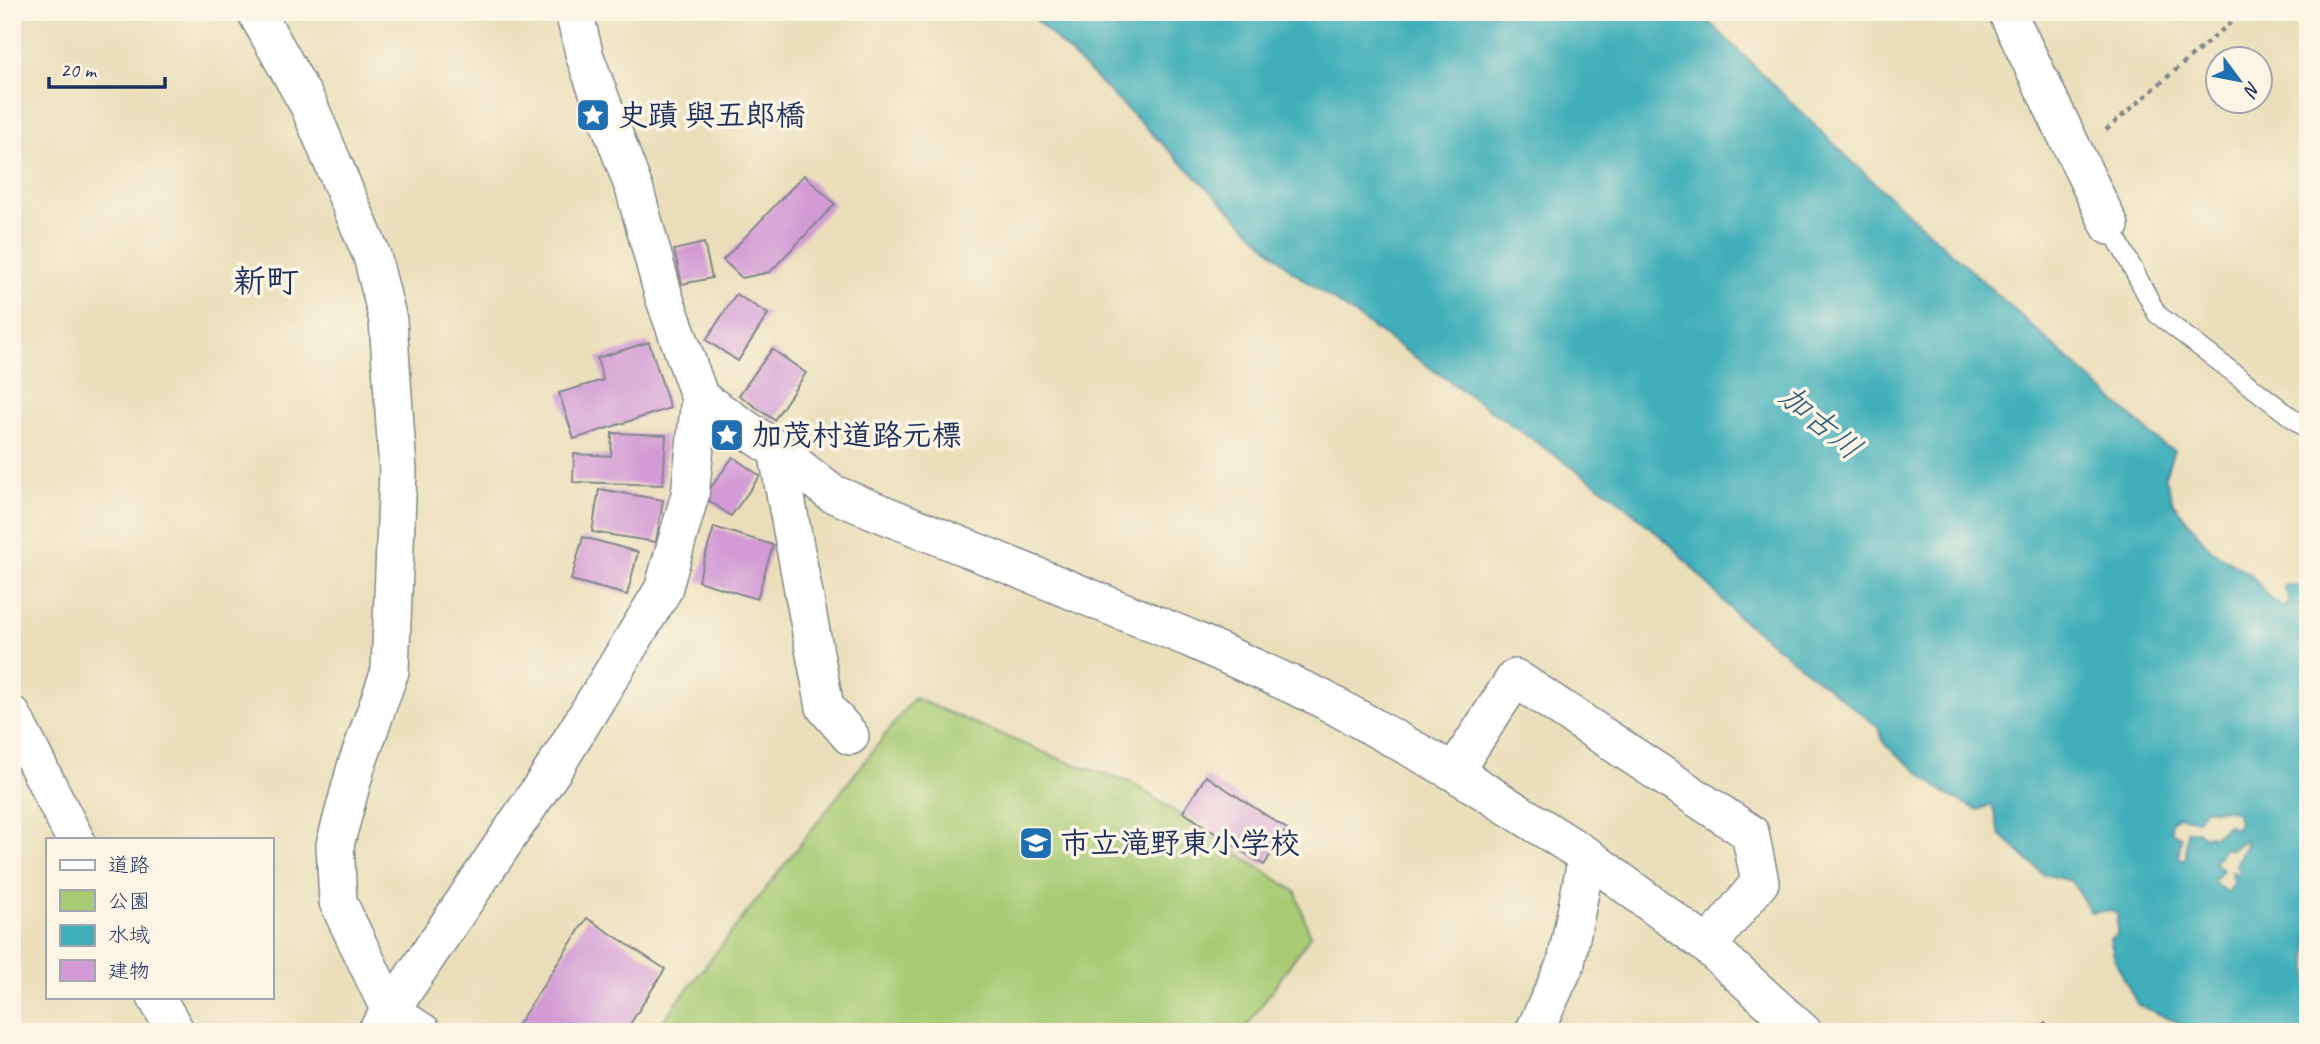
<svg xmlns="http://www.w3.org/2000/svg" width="2320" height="1044" font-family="Caveat,'Klee One',sans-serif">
<rect width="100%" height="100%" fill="#fcf5e5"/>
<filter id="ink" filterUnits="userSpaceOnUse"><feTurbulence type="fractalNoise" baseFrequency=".0143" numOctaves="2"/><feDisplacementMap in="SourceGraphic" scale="14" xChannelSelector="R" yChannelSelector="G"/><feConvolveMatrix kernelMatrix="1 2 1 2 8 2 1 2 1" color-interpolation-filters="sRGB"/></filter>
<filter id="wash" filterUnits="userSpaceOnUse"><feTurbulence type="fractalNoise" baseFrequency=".00686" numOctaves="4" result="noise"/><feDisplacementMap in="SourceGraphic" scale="28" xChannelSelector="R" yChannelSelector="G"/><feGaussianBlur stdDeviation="1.57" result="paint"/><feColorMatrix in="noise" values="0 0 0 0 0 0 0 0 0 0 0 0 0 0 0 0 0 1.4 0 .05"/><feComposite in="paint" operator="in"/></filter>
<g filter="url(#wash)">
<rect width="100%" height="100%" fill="#eadfba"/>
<path fill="#a7ca73" stroke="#617c68" stroke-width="2" d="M 914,698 L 1062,760 L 1132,783 L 1296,892 L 1310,936 L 1243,1032 L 654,1032 Z"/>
<path fill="#3fafba" stroke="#2d6f8c" stroke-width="2" fill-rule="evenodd" d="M 1028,12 L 1699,12 L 1866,175 L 2163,445 L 2174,450 L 2165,476 L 2173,503 L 2210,549 L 2251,575 L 2270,598 L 2284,608 L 2290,602 L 2283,585 L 2298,585 L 2308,591 L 2308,1032 L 2198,1032 L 2137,1004 L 2115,960 L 2110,939 L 2117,934 L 2117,914 L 2110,910 L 2091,913 L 2072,881 L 2043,874 L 2000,834 L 1992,805 L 1978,810 L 1947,795 L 1885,745 L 1878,727 L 1735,614 L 1673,547 L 1616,498 L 1292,271 ZM 2205,808 C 2216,811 2225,808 2236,812 L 2239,821 L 2236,828 L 2228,825 L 2215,836 L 2208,835 L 2205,837 L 2197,831 L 2187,831 L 2186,857 L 2183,860 L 2179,856 L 2181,836 L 2172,832 L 2171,821 L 2179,816 L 2197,820 ZM 2244,840 L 2247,842 L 2236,865 L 2239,871 L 2237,875 L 2232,871 L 2231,877 L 2234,882 L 2227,893 L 2213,881 L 2223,870 L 2214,863 L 2225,847 L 2230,850 Z"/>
<g id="blocks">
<g fill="#d39bd5">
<path d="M 804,175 L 835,204 L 770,272 L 742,278 L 723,260 Z"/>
<path d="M 704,243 L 712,278 L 682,284 L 674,250 Z"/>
<path d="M 736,294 L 768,314 L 738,361 L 706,340 Z"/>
<path d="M 649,342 L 670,408 L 574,439 L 559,393 L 603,380 L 597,358 Z"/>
<path d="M 772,349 L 806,373 L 774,420 L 739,395 Z"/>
<path d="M 612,433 L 666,435 L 663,485 L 573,482 L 574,454 L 611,456 Z"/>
<path d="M 733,457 L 760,476 L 731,516 L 704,497 Z"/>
<path d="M 599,489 L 663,500 L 656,542 L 592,532 Z"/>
<path d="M 714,527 L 773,545 L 757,599 L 698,581 Z"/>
<path d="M 583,537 L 638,552 L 627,595 L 571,580 Z"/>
<path d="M 1206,776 L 1287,829 L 1264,865 L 1183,812 Z"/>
<path d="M 587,918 L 665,969 L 625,1032 L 513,1032 Z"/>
<path d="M 2045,1023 L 2052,1032 L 2034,1032 Z"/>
</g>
</g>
</g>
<g filter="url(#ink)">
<use href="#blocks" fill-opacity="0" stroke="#82878c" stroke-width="2"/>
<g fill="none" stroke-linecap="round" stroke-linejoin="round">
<g stroke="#82878c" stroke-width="21">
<path id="service" d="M 2110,226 L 2157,314 L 2308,430"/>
</g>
<g stroke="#82878c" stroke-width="40">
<g id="minor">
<path d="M 256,12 L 309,106 L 372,256 L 388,320 L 398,471 L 390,671 L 356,767 L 335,845 L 338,902 L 390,1011 L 422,1032"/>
<path d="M 2007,12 L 2110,226"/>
<path d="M 700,398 L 777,450 L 831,493 L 1189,638 L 1319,697 L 1454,772 L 1587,856 L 1708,946 L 1803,1032"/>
<path d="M 777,450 L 825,707 L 850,736"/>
<path d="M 12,715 L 75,839"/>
<path d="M 1454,772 L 1515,678 L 1750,833 L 1760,882 L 1708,946"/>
<path d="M 156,997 L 176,1032"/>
<path d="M 376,1032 L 555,767 L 663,590 L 690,495 L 700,398 L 664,297 L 635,191 L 585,57 L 574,12"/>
<path d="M 1534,1032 L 1566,963 L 1587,856"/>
</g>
</g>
<path stroke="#82878c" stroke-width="4.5" stroke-dasharray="5 5" stroke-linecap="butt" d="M 2106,130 L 2243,12"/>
<use href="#service" stroke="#fff" stroke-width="18"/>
<use href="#minor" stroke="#fff" stroke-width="37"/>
</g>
</g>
<defs>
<g id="sight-square" transform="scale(1.75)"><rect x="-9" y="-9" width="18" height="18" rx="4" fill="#1f6fb2" stroke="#fcf5e5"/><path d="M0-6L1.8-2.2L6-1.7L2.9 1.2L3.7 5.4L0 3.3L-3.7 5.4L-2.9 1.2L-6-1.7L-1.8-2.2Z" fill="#fff"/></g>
<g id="school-square" transform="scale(1.75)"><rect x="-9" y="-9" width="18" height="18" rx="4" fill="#1f6fb2" stroke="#fcf5e5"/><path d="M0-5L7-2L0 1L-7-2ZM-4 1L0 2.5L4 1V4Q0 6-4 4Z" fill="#fff"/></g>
</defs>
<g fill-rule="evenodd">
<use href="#sight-square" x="593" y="115"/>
<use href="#sight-square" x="727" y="435"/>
<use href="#school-square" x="1036" y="843"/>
</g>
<g text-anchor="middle" stroke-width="7" stroke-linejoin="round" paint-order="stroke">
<g font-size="30" font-weight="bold" fill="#1b2f5e" stroke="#fcf5e5" text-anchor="start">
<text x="618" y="125">史蹟 與五郎橋</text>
<text x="752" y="445">加茂村道路元標</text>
<text x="1060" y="853">市立滝野東小学校</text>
</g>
<g font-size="32" font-style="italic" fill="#285c7e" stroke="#fcf5e5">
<text transform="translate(1821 422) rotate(40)" y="11">加古川</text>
</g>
<g font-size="33" font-weight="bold" fill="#1b2f5e" stroke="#fcf5e5">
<text x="266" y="292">新町</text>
</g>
</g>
<rect width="2320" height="1044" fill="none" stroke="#fcf5e5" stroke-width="42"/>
<rect x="46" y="838" width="228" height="161" fill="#fcf5e5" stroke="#a2a6af" stroke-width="2"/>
<rect x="60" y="860" width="35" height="10" fill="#ffffff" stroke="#a2a6af" stroke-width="2"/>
<text x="108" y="872" font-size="21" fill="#1b2f5e">道路</text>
<rect x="60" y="890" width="35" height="21" fill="#a7ca73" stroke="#a2a6af" stroke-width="2"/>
<text x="108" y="908" font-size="21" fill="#1b2f5e">公園</text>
<rect x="60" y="925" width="35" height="21" fill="#3fafba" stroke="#a2a6af" stroke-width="2"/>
<text x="108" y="942" font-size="21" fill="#1b2f5e">水域</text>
<rect x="60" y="960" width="35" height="21" fill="#d39bd5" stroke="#a2a6af" stroke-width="2"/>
<text x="108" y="978" font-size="21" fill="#1b2f5e">建物</text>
<g transform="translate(2239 80) rotate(122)"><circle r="33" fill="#fcf5e5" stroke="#a2a6af" stroke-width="2"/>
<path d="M0-5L12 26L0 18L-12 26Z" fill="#1f6fb2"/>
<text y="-10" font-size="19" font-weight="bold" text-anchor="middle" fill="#1b2f5e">N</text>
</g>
<path d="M49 77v10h116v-10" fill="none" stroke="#1b2f5e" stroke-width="3.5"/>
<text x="60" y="77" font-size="21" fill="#1b2f5e" stroke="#fcf5e5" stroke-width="5" paint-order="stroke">20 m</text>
</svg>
